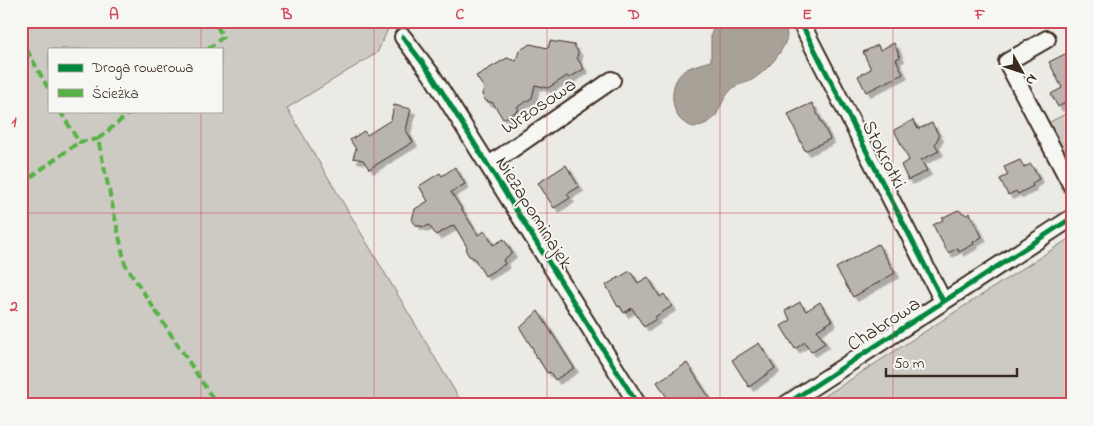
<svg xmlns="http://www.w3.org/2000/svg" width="1094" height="426" font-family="'Indie Flower',sans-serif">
<defs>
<filter id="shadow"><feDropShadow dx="4.5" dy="4.5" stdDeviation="0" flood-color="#0004"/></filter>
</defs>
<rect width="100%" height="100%" fill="#ebeae5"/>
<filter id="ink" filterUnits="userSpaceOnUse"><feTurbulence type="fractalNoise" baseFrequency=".02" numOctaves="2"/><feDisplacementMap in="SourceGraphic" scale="10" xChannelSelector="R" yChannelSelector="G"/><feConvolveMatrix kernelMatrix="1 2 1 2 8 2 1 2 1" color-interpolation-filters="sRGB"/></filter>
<g filter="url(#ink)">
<g fill="#cdcac4" stroke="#847a71" fill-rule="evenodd">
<path d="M 21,21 L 386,21 L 389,27 L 377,53 L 287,108 L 463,405 L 21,405 ZM 49,49 L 221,49 L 221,111 L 49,111 Z"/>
<path d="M 1073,110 L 1073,172 L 1048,123 Z"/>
<path d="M 1073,236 L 1073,391 L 1069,393 L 1073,400 L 1073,405 L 811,405 Z"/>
</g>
<path fill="#a8a198" stroke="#7c7167" d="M 715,21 L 784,21 C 786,28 788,34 786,40 C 781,56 764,73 750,81 C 744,84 737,84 732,89 C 714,107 724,122 693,127 C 688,125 682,122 679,118 C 670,104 670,82 684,71 C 691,66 703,63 711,61 L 711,35 Z"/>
<g fill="#bab4ae" stroke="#3b2a1e" filter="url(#shadow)">
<path d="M 550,41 L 574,45 L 578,52 L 577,58 L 584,69 L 569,78 L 567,76 L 548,88 L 535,85 L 532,98 L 517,107 L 519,110 L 503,119 L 493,103 L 486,101 L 482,95 L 484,88 L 476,76 L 507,58 L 516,61 L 519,51 L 530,44 L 548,48 Z"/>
<path d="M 894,43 L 900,57 L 896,59 L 903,74 L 866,92 L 858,76 L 871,69 L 863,52 L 878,45 L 880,50 Z"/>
<path d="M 1067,53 L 1073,64 L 1073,109 L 1068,101 L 1058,107 L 1051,94 L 1062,88 L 1049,62 Z"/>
<path d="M 812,103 L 830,139 L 805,151 L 788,114 Z"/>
<path d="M 394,105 L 411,109 L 406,130 L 413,142 L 369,169 L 363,160 L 353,158 L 356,149 L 350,140 L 364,131 L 367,135 L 391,120 Z"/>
<path d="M 913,120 L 918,129 L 932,123 L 939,136 L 935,144 L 939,151 L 921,160 L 927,171 L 908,180 L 901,165 L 909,160 L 894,130 Z"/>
<path d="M 1020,160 L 1024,167 L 1031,164 L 1039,179 L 1032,183 L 1033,186 L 1018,194 L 1016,191 L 1008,195 L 1000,179 L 1008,175 L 1004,167 Z"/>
<path d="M 566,165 L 579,187 L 567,194 L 570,198 L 554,208 L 538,183 Z"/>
<path d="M 455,167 L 465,184 L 451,192 L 478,235 L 485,231 L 493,245 L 504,239 L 512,253 L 503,260 L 505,264 L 485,276 L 474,258 L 469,256 L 466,251 L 467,247 L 454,225 L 436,235 L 429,225 L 425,227 L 416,225 L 412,220 L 415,209 L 428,201 L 419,186 L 440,173 L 442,176 Z"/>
<path d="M 958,210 L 967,215 L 970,213 L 982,237 L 973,242 L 974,244 L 959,252 L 958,248 L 948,253 L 933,225 L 943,220 L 942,218 Z"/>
<path d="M 878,244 L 895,273 L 853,297 L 836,268 Z"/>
<path d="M 630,271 L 638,283 L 648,277 L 660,297 L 664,294 L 672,306 L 655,317 L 656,319 L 644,327 L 632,308 L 624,313 L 620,306 L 618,307 L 606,285 Z"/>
<path d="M 800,302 L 806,311 L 820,302 L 832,321 L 817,330 L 825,343 L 811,352 L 805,342 L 795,349 L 781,326 L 791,320 L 785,311 Z"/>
<path d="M 538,311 L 574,368 L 555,380 L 550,372 L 547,373 L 538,358 L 536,359 L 533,349 L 520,328 Z"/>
<path d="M 759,343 L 775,368 L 749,387 L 732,360 Z"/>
<path d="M 687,363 L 714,405 L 672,405 L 657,382 Z"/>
</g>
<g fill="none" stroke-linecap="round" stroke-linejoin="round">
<g stroke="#3b2a1e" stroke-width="20">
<g id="minor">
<path d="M 800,21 L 943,301"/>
<path d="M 403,37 L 431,74 L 638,405"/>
<path d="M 1047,39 L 1007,62 L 1073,188"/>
<path d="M 489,165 L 612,80"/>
<path d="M 785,405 L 1073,217"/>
</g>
</g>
<use href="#minor" stroke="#f6f6f2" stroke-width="16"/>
<g stroke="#57b245" stroke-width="4" stroke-dasharray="8 4" stroke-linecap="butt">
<path d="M 21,39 L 49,90"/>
<path d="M 208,49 L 223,37 L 214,21"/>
<path d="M 60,111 L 79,142 L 98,139"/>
<path d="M 132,111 L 98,139 L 125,264 L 217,405"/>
<path d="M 21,184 L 79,142"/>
</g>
<g stroke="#f6f6f2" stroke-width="8">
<g id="cycleway">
<path d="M 800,21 L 943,301"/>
<path d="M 403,37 L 431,74 L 638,405"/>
<path d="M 785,405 L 1073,217"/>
</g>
</g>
<use href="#cycleway" stroke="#00873e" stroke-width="5"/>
</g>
</g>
<path fill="none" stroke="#d1495b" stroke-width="1" stroke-opacity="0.55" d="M 201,21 L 201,49M 374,21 L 374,405M 547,21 L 547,405M 720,21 L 720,405M 893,21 L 893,405M 201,111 L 201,405M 21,213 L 1073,213"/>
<g text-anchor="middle" stroke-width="4" stroke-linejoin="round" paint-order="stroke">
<g font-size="20" fill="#3b2a1e" stroke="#f6f6f2">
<text transform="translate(538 105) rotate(-34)" y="7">Wrzosowa</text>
<text transform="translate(885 154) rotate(63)" y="7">Stokrotki</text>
<text transform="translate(535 212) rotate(58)" y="7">Niezapominajek</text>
<text transform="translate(883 323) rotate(-33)" y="7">Chabrowa</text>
</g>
</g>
<rect width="1094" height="426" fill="none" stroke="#f6f6f2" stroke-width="55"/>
<rect x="48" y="48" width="175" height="65" fill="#f6f6f2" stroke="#aba49d"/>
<rect x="58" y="64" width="25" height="8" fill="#00873e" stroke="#aba49d"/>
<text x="92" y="72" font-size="15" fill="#3b2a1e">Droga rowerowa</text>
<rect x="58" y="89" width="25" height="8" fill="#57b245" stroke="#aba49d"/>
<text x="92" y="98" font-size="15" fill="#3b2a1e">Ścieżka</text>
<g transform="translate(1022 72) rotate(130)" stroke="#f6f6f2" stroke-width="4" paint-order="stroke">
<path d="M0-4L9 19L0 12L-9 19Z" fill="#3b2a1e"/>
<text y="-8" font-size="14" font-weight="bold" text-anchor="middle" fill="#3b2a1e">N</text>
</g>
<path d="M886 368v8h131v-8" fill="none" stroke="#3b2a1e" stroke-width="2.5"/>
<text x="894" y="368" font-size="15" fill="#3b2a1e" stroke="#f6f6f2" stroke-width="4" paint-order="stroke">50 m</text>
<rect x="28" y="28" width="1038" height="370" fill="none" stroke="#d1495b" stroke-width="2"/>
<g font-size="16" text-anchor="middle" font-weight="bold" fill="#d1495b">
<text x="114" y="19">A</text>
<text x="287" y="19">B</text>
<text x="460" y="19">C</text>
<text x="634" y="19">D</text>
<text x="807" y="19">E</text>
<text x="980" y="19">F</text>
<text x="14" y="126">1</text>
<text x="14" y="311">2</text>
</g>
</svg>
